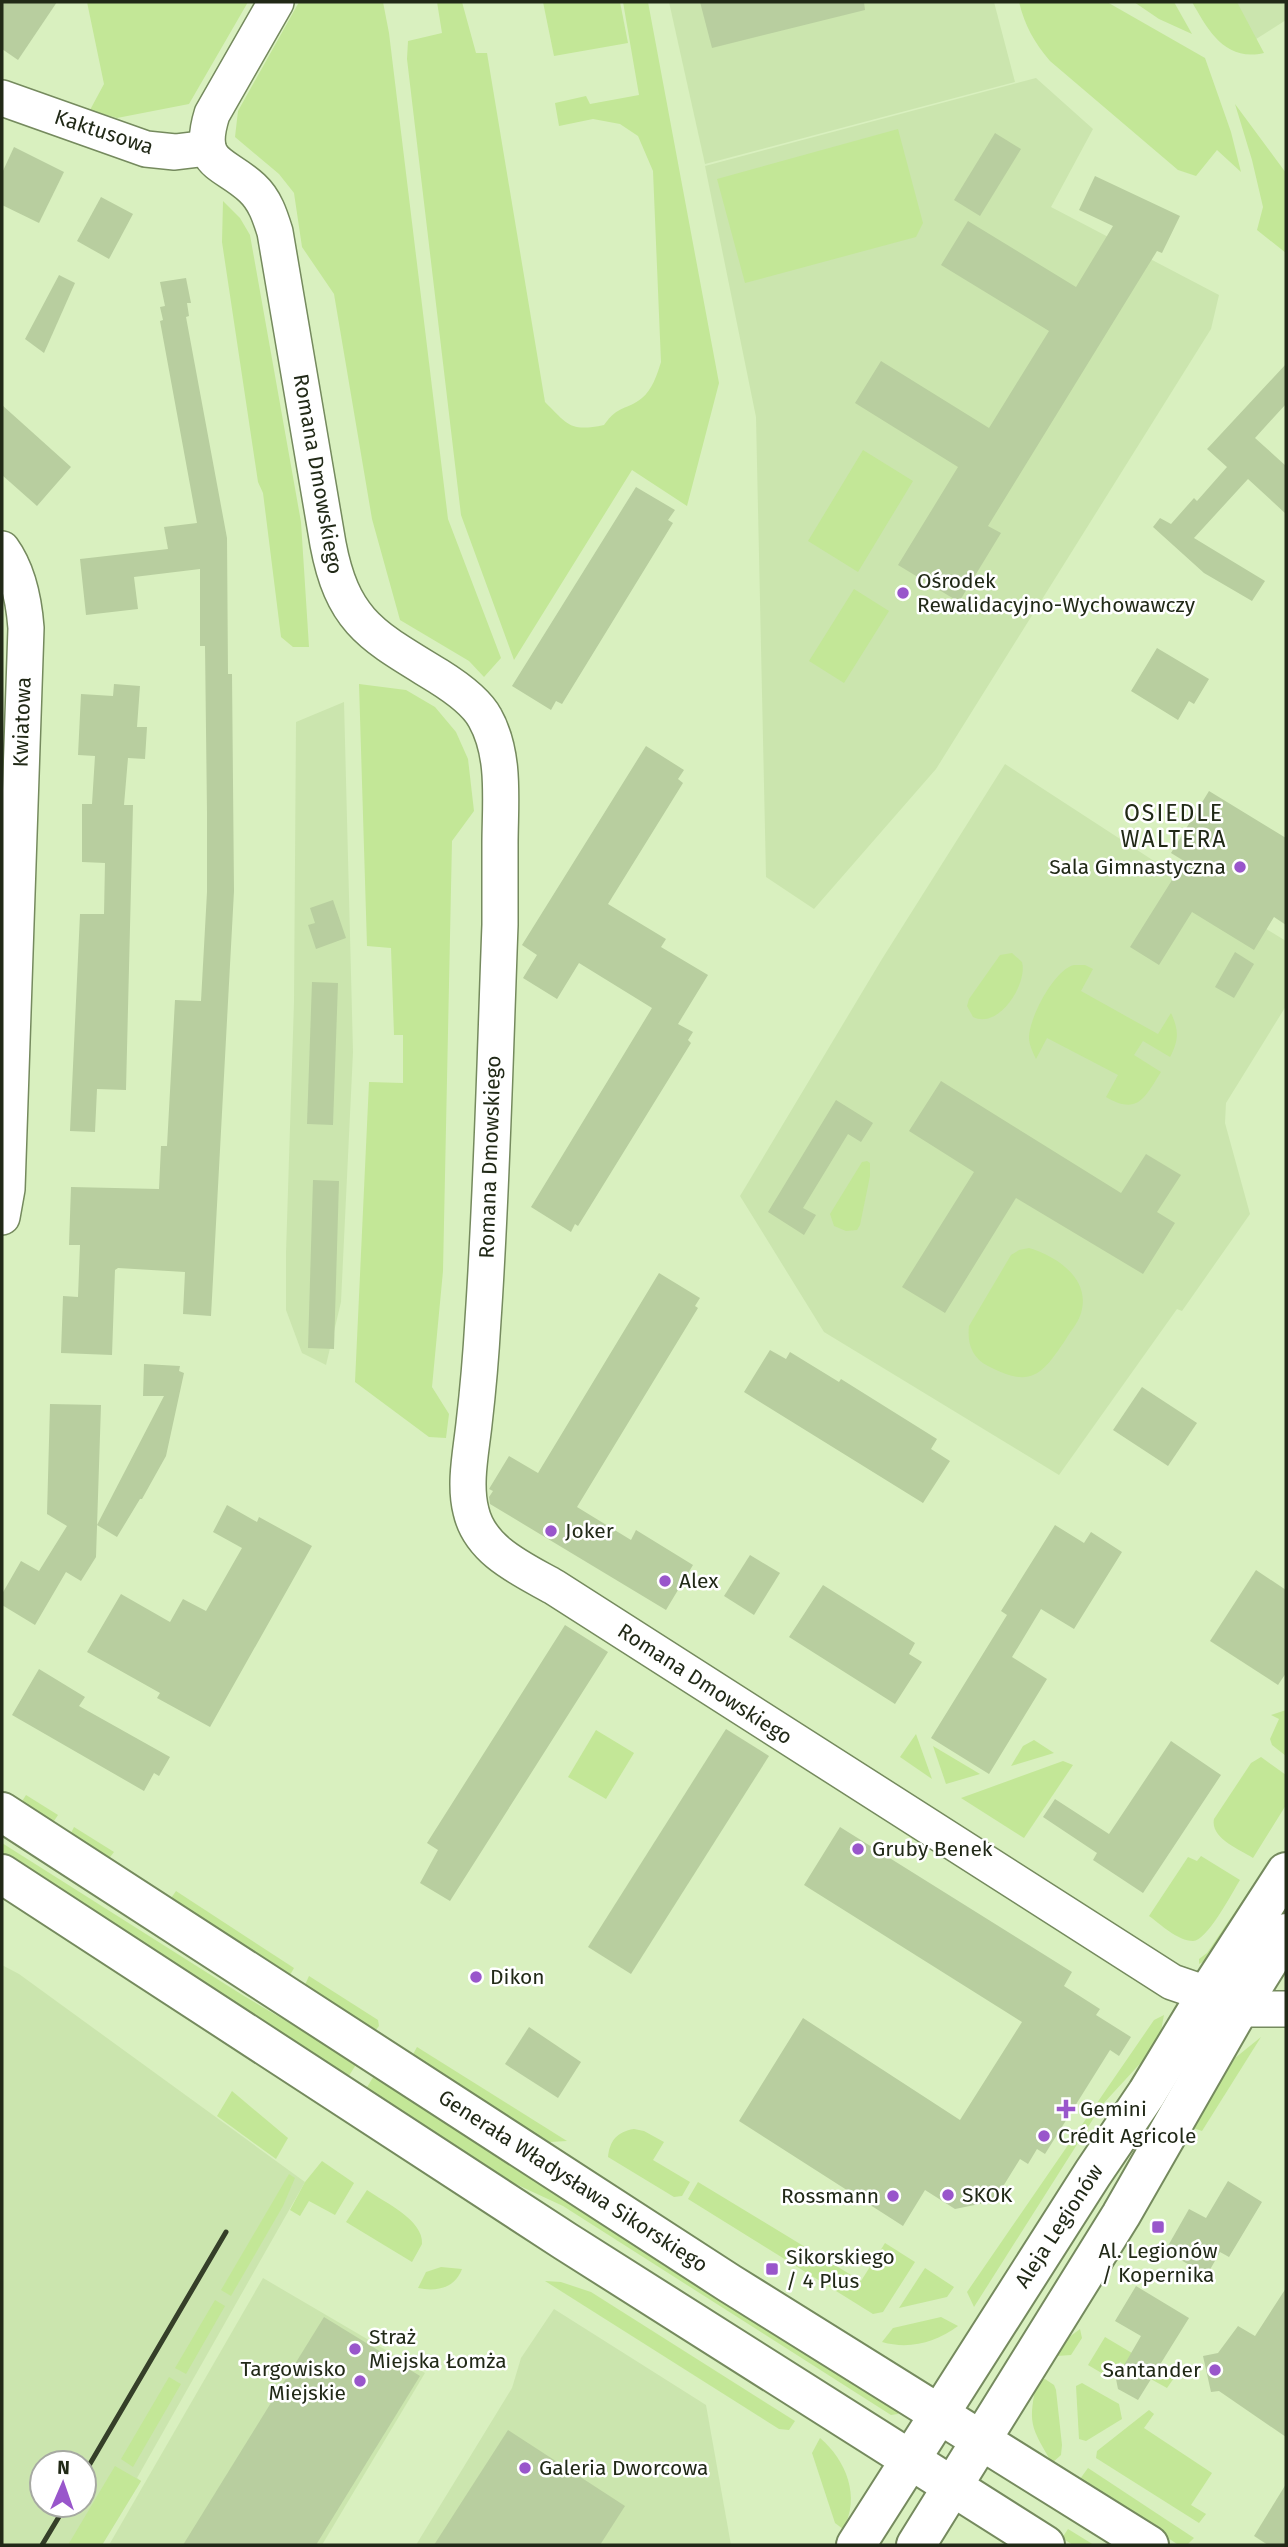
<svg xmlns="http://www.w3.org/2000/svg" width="1288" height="2547" font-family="'Fira Sans',sans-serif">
<rect width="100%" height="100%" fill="#d9f0bf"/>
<g fill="#cbe5ae" fill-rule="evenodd">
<path d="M 669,2 L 994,2 L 1015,82 L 705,164 Z"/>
<path d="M 1221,2 L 1286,2 L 1286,20 L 1245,46 Z"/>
<path d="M 1036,78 L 1093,129 L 1051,207 L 1219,295 L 1211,329 L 936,769 L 814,909 L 766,877 L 756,417 L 705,166 Z"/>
<path d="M 344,702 L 353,1052 L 341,1302 L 326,1365 L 302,1353 L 286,1310 L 286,1253 L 294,1002 L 296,722 Z"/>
<path d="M 1005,764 L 1154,861 L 1286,941 L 1286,1006 L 1226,1103 L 1225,1123 L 1250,1214 L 1182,1311 L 1177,1309 L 1059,1475 L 824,1332 L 740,1196 L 882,959 Z"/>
<path d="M 2,1965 L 19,1974 L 305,2182 L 137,2478 L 141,2481 L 102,2545 L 2,2545 ZM 42,2463 L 84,2463 L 84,2505 L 42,2505 Z"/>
<path d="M 263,2278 L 425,2373 L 322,2545 L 109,2545 Z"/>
<path d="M 554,2309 L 706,2405 L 731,2545 L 416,2545 L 512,2388 L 521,2358 Z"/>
</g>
<g fill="#c3e797">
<path d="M 87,2 L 248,2 L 189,104 L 117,118 L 90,110 L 104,84 Z"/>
<path d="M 299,2 L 383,2 L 389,33 L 448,519 L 501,658 L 484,677 L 469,661 L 400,620 L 372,519 L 334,294 L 302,247 L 294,193 L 279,174 L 235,137 L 238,111 Z"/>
<path d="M 437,2 L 462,2 L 476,53 L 487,53 L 545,402 C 568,425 570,432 604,425 C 619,404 626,411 642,398 C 652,390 657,375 661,362 L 653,171 L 638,136 L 620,124 L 593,119 L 559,126 L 555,103 L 586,96 L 590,104 L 639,95 L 623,2 L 648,2 L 719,383 L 687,506 L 632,470 L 514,660 L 461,515 L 407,59 L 408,41 L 442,33 Z"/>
<path d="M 543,2 L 620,2 L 628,43 L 554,56 Z"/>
<path d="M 1019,2 L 1107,2 L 1205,58 L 1231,132 L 1241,172 L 1217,150 L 1196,176 L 1178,170 L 1050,61 C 1034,42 1025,26 1019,2 Z"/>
<path d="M 1134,2 L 1174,2 L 1192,34 L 1159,19 Z"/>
<path d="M 1192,2 L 1237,2 L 1264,53 C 1225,62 1208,30 1192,2 Z"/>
<path d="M 1235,104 L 1286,173 L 1286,253 L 1257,230 L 1263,207 L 1252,160 Z"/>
<path d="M 898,129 L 923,223 L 916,237 L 745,283 L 717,179 Z"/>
<path d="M 223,201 L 240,218 L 250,235 L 301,522 L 309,647 L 293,647 L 281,637 L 263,493 L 258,482 L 222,242 Z"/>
<path d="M 863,450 L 913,481 L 858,572 L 808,541 Z"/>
<path d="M 854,589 L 889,611 L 844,683 L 809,661 Z"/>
<path d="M 359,684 L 406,690 L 435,707 L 456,732 L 468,759 L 474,811 L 452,841 L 443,1271 L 432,1387 L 449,1414 L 446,1438 L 429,1437 L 355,1382 L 369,1082 L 403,1083 L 403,1035 L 394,1035 L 391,948 L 367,946 Z"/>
<path d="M 1012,953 L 1022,962 C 1028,983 999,1030 973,1017 L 967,1006 L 969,999 L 1000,955 Z"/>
<path d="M 1074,965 L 1085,965 L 1093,969 L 1081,991 L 1158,1034 L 1171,1013 C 1179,1030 1179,1040 1170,1057 L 1143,1041 L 1134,1055 L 1161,1072 C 1145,1097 1138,1116 1106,1097 L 1118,1075 L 1047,1038 L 1036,1059 C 1033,1053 1029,1044 1029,1038 C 1029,1017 1055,969 1074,965 Z"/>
<path d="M 867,1161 L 870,1163 L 870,1176 L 860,1225 L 857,1230 L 846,1231 L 834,1226 L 830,1214 L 862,1162 Z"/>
<path d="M 1029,1248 C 1059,1257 1093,1281 1080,1316 C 1077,1324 1070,1332 1066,1339 C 1042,1375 1031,1389 988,1366 C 972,1358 967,1343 969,1326 L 1011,1255 L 1019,1250 Z"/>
<path d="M 1286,1710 L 1286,1756 L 1272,1745 L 1270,1739 L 1279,1719 L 1271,1715 Z"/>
<path d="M 596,1730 L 634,1753 L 606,1799 L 568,1777 Z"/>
<path d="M 916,1734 L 932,1779 L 900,1757 Z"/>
<path d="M 1034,1740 L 1054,1753 L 1011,1766 L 1023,1746 Z"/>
<path d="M 933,1746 L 980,1774 L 946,1784 Z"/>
<path d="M 1261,1757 L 1286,1775 L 1286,1805 L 1253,1858 C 1239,1849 1210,1838 1214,1819 L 1251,1763 Z"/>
<path d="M 1063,1761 L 1073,1765 L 1024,1838 L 961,1798 Z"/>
<path d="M 26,1795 L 58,1815 L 52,1824 L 21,1803 Z"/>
<path d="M 74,1827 L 114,1852 L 107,1861 L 70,1835 Z"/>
<path d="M 2,1843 L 244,1996 L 357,2063 L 345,2082 L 2,1854 Z"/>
<path d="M 1201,1856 L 1240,1880 C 1232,1893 1207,1941 1193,1941 C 1178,1941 1160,1924 1149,1916 L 1188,1857 L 1197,1861 Z"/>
<path d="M 1270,1860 L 1274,1861 L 1209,1959 L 1199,1964 L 1199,1959 L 1207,1953 Z"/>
<path d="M 176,1891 L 294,1968 L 290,1975 L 285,1976 L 169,1901 Z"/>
<path d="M 309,1976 L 378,2020 L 379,2026 L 375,2031 L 304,1987 Z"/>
<path d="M 1164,2015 L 1160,2036 L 1148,2055 L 1102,2105 L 974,2307 L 967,2292 L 1154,2020 Z"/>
<path d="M 1261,2037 L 1202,2131 L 1193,2128 L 1235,2058 Z"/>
<path d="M 417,2047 L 567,2141 L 550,2142 L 542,2138 L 411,2058 Z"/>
<path d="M 375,2074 L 898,2410 L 898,2414 L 891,2415 L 563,2206 L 475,2165 L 363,2094 Z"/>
<path d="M 232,2091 L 288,2138 L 276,2159 L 217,2116 Z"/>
<path d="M 634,2129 L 644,2131 L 664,2142 L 653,2160 L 690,2182 L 682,2196 L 674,2197 L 608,2157 C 610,2140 617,2132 634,2129 Z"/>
<path d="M 322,2161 L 354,2183 L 335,2215 L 309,2201 L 300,2216 L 290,2210 L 305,2182 Z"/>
<path d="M 289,2174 L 295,2178 L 283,2206 L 231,2296 L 221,2290 Z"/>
<path d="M 698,2182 L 861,2281 L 885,2243 L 915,2262 L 883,2312 L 873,2314 L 688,2199 Z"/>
<path d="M 367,2190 C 384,2202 424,2220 422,2244 L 412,2262 L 346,2222 Z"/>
<path d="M 441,2267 L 462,2269 C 455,2288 437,2292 418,2288 L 426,2272 Z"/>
<path d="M 925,2268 L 954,2287 L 947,2297 L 899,2308 Z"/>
<path d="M 545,2281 L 561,2282 L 591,2292 L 795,2421 L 789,2430 L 779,2429 Z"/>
<path d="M 215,2300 L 225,2306 L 186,2374 L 175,2368 Z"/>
<path d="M 941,2317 L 958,2326 C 936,2342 910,2350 882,2342 L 893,2328 Z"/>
<path d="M 1080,2329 L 1082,2338 L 1071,2355 L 1057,2356 L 1068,2338 Z"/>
<path d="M 1105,2337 L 1174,2378 L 1167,2388 L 1120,2362 L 1110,2378 L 1088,2365 Z"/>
<path d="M 169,2377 L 181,2384 L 133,2467 L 121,2459 Z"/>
<path d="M 1045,2379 L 1054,2385 L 1056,2390 L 1062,2445 L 1061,2455 L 1052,2463 C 1030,2425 1028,2424 1037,2380 Z"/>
<path d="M 1082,2383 L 1119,2404 L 1122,2419 L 1086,2441 L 1079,2439 L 1076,2386 Z"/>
<path d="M 1149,2410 L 1154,2414 L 1144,2428 L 1212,2473 L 1191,2505 L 1206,2514 L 1199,2523 L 1096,2458 L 1097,2451 Z"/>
<path d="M 820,2438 C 846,2460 861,2497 843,2529 L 835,2523 L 812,2453 Z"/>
<path d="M 115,2466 L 141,2481 L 102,2545 L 68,2545 Z"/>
<path d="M 1088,2468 L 1194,2538 L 1188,2544 L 1177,2544 L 1080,2479 Z"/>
<path d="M 1068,2529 L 1094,2545 L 1073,2545 L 1062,2538 Z"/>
</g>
<g fill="#b8ce9f">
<path d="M 2,2 L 57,2 L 18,60 L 2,49 Z"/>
<path d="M 700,2 L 864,2 L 865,10 L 712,48 Z"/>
<path d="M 995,133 L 1021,149 L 980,216 L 954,200 Z"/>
<path d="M 14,147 L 64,172 L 39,223 L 2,205 L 2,173 Z"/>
<path d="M 1095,176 L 1180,216 L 1162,253 L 1157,251 L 988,526 L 1001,533 L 959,602 L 898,565 L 958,467 L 855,403 L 881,361 L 989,428 L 1049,331 L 941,265 L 968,221 L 1076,287 L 1113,226 L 1079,210 Z"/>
<path d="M 101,197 L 133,214 L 109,259 L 77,241 Z"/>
<path d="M 59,275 L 75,283 L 44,353 L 25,339 Z"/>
<path d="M 186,278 L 191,303 L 187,303 L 189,316 L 186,317 L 227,538 L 228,674 L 232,674 L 234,891 L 211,1316 L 183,1314 L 185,1272 L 118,1268 L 115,1270 L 112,1355 L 61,1353 L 63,1296 L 78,1297 L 80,1245 L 69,1245 L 71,1187 L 159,1189 L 161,1146 L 167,1146 L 175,1000 L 201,1001 L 207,892 L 207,812 L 205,646 L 200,646 L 200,569 L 134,577 L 138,609 L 86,615 L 80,559 L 168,549 L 164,527 L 197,523 L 160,321 L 163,320 L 160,307 L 165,306 L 160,282 Z"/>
<path d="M 1286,364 L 1286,404 L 1255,438 L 1286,466 L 1286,514 L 1248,479 L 1194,538 L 1265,581 L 1252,601 L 1204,573 L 1153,527 L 1160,518 L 1171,524 L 1194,498 L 1197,501 L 1227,467 L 1207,449 Z"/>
<path d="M 2,405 L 71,467 L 37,506 L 2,475 Z"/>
<path d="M 636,487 L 675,510 L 668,520 L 673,523 L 562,704 L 556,701 L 551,710 L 512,686 Z"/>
<path d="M 1157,648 L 1209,679 L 1194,704 L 1189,701 L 1178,720 L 1131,691 Z"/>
<path d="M 114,684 L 140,686 L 137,727 L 147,727 L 145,759 L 128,758 L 124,805 L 133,805 L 126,1090 L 97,1089 L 95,1132 L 70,1131 L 80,914 L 104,914 L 105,863 L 82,862 L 82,804 L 92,804 L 95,756 L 78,755 L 81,694 L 113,696 Z"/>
<path d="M 646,746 L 684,770 L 678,779 L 683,783 L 608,904 L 666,939 L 661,947 L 708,975 L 678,1024 L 693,1032 L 688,1040 L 691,1043 L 578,1226 L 575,1224 L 571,1232 L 531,1207 L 652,1008 L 579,963 L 557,999 L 523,978 L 537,955 L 522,945 Z"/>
<path d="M 1209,791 L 1286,838 L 1286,925 L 1274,917 L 1254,950 L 1192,912 L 1159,965 L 1130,947 L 1184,861 L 1171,853 Z"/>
<path d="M 333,900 L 346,938 L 316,949 L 308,925 L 315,923 L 310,908 Z"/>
<path d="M 1235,952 L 1254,964 L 1234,998 L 1215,987 Z"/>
<path d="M 312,982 L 338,983 L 333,1125 L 307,1124 Z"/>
<path d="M 941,1081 L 1121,1193 L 1146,1154 L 1181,1175 L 1157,1212 L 1175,1223 L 1143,1274 L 1016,1198 L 945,1313 L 902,1287 L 974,1172 L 909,1131 Z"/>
<path d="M 836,1100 L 873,1123 L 861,1142 L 848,1134 L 803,1208 L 816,1215 L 804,1235 L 768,1212 Z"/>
<path d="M 313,1180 L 339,1181 L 334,1349 L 308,1348 Z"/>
<path d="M 659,1273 L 700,1298 L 695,1306 L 698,1308 L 577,1507 L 631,1540 L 636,1530 L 693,1565 L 666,1610 L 490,1504 L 489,1497 L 493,1491 L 489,1489 L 509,1456 L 538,1473 Z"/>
<path d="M 770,1350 L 786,1359 L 790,1352 L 839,1382 L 841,1379 L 937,1439 L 931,1449 L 950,1461 L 923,1503 L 744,1392 Z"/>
<path d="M 144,1364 L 180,1366 L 179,1371 L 184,1373 L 166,1456 L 142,1499 L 140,1499 L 117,1537 L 97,1525 L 164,1396 L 143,1396 Z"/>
<path d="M 1142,1387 L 1197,1423 L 1168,1466 L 1113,1430 Z"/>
<path d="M 50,1404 L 101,1405 L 96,1557 L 81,1581 L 66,1572 L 35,1625 L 2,1605 L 2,1594 L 21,1561 L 39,1571 L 67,1526 L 47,1514 Z"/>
<path d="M 227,1505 L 257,1522 L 259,1517 L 312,1546 L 210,1727 L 157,1698 L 160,1693 L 87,1652 L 121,1594 L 170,1622 L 183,1599 L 206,1611 L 242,1548 L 213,1532 Z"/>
<path d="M 1055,1525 L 1084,1543 L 1091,1532 L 1122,1552 L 1074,1629 L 1041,1609 L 1012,1657 L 1047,1679 L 989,1774 L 931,1738 L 1007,1615 L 1001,1611 Z"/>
<path d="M 750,1555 L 780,1573 L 754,1615 L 724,1596 Z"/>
<path d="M 1256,1570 L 1286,1590 L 1286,1673 L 1278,1685 L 1210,1641 Z"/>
<path d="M 823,1585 L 915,1643 L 909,1654 L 922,1662 L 895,1704 L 789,1637 Z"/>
<path d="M 565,1625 L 608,1652 L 450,1901 L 420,1883 L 438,1850 L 427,1843 Z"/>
<path d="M 39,1669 L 85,1697 L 79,1706 L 170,1757 L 159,1776 L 154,1773 L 144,1791 L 12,1715 Z"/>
<path d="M 726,1729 L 769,1756 L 631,1974 L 588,1947 Z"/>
<path d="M 1171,1741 L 1221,1775 L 1143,1893 L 1093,1860 L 1097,1853 L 1043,1817 L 1055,1799 L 1109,1834 Z"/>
<path d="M 840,1827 L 1072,1972 L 1064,1986 L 1100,2009 L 1096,2015 L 1131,2037 L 1119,2056 L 1110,2050 L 1045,2154 L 1037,2149 L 1028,2164 L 1020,2159 L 994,2201 L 955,2209 L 925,2190 L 903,2226 L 739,2121 L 803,2018 L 960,2120 L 1022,2022 L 804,1885 Z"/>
<path d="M 529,2027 L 581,2062 L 558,2098 L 505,2064 Z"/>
<path d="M 1228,2181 L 1262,2202 L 1229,2257 L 1220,2252 L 1207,2275 L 1165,2251 L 1189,2209 L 1206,2218 Z"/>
<path d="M 1136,2286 L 1189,2318 L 1138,2400 L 1118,2389 L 1116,2379 L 1141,2336 L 1115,2321 Z"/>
<path d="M 1286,2288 L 1286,2437 L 1219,2391 L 1211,2392 L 1203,2356 L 1218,2353 L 1238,2326 L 1255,2336 Z"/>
<path d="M 324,2317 L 420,2376 L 316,2545 L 183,2545 Z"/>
<path d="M 508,2430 L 625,2506 L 600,2545 L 434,2545 Z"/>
<path d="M 1286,2484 L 1286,2545 L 1268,2545 L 1254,2536 Z"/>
</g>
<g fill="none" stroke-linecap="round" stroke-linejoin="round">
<g stroke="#758a5e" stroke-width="38">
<g id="minor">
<path d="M 276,2 L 212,114 C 196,166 223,161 252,188 C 265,200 270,216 275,232 L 328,544 C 343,623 373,636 438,676 C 454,686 476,701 485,718 C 506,755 500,803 500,844 C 500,871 500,898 500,925 C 495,1057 492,1189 483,1320 C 481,1355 478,1390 474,1424 C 471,1452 464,1484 471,1511 C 480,1551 522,1569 554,1587 L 1172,1982 L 1207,1994 L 1239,2009 L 1286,2009"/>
<path d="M 2,98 L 146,149 L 175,152 L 208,148"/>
<path d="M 2,549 C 18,571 24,601 26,628 L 7,1189 L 2,1217"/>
</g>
</g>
<g stroke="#758a5e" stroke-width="42">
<g id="major">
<path d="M 2,1812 L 729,2283 L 1149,2545"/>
<path d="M 2,1874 L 565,2241 L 1045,2545"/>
<path d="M 856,2545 L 1093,2173 L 1147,2093 L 1207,1994 L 1286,1872"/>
<path d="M 916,2545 L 1121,2215 L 1239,2009 L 1286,1933"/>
</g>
</g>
<use href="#minor" stroke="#fff" stroke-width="35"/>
<use href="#major" stroke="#fff" stroke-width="38"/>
<g stroke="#353f29" stroke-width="5">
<path d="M 84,2474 L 226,2232"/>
<path d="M 42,2545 L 66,2505"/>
</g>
</g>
<g fill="#9956cb" stroke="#fff" stroke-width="2.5">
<circle cx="903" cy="593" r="7"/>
<circle cx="1240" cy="867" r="7"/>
<circle cx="551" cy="1531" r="7"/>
<circle cx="665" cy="1581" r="7"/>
<circle cx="858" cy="1849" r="7"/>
<circle cx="476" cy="1977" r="7"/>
<path d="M1062.5 2098.5h7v7h7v7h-7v7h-7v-7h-7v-7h7z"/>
<circle cx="1044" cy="2136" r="7"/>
<circle cx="948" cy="2195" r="7"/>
<circle cx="893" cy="2196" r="7"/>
<rect x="1151" y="2220" width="14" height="14" rx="3.5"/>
<rect x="765" y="2262" width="14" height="14" rx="3.5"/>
<circle cx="355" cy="2349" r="7"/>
<circle cx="1215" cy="2370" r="7"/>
<circle cx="360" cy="2381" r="7"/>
<circle cx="525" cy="2468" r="7"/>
</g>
<g text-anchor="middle" stroke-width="5" stroke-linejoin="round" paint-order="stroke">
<g font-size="21" fill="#212917" stroke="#fff">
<text transform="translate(104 132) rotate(18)" y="7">Kaktusowa</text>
<text transform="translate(318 474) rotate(80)" y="7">Romana Dmowskiego</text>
<text transform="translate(22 722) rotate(-88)" y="7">Kwiatowa</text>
<text transform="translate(490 1157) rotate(-88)" y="7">Romana Dmowskiego</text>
<text transform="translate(705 1684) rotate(33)" y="7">Romana Dmowskiego</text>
<text transform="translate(573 2181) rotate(33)" y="7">Generała Władysława Sikorskiego</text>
<text transform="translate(1059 2226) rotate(-57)" y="7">Aleja Legionów</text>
</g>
<g font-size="21" fill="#212917" stroke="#fff" text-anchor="start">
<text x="917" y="588">Ośrodek<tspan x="917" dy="24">Rewalidacyjno-Wychowawczy</tspan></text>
<text x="1226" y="874" text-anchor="end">Sala Gimnastyczna</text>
<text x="565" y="1538">Joker</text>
<text x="679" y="1588">Alex</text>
<text x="872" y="1856">Gruby Benek</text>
<text x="490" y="1984">Dikon</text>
<text x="1080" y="2116">Gemini</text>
<text x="1058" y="2143">Crédit Agricole</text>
<text x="962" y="2202">SKOK</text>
<text x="879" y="2203" text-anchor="end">Rossmann</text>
<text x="1158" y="2258" text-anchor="middle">Al. Legionów<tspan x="1158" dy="24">/ Kopernika</tspan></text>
<text x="786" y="2264">Sikorskiego<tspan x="786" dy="24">/ 4 Plus</tspan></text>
<text x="369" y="2344">Straż<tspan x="369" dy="24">Miejska Łomża</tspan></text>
<text x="346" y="2376" text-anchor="end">Targowisko<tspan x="346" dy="24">Miejskie</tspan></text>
<text x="1201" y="2377" text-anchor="end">Santander</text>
<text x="539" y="2475">Galeria Dworcowa</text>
</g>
<g font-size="23" letter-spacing="2" fill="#212917" stroke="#fff">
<text x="1174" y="821">OSIEDLE<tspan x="1174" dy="26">WALTERA</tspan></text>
</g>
</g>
<rect width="1288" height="2547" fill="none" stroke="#212917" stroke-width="7"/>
<g transform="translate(63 2484) rotate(2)"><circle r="33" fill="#ffffff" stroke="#a6a9a2" stroke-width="2"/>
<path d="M0-5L12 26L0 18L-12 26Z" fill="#9956cb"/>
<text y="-10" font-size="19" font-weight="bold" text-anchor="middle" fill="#212917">N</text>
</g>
</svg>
